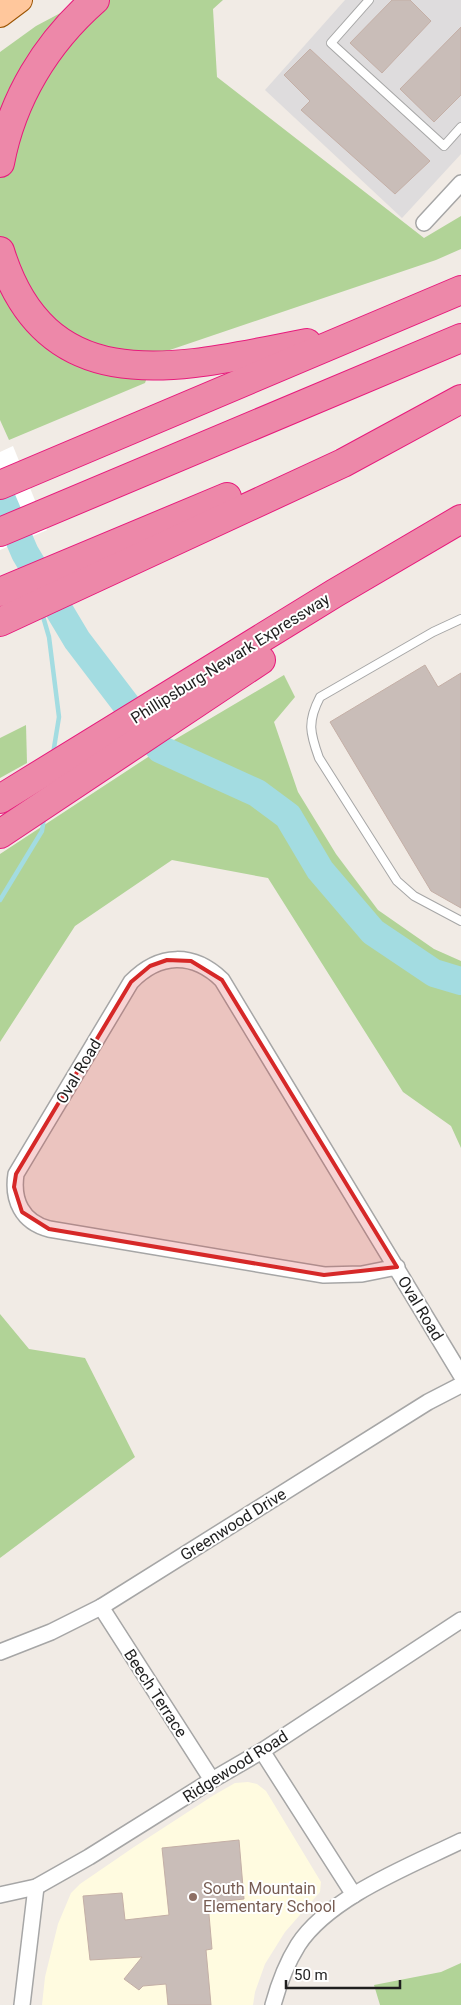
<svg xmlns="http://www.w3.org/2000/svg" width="461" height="2005" font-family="Roboto,sans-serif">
<rect width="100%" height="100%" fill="#f1ebe5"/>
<path fill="#dedcdd" d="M 345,0 L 461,0 L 461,154 L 402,218 L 265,90 Z"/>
<path fill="#fffbe0" d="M 248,1782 L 257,1784 L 266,1791 L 321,1882 L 320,1892 L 285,1932 L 265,1964 L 255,1992 L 253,2005 L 42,2005 L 45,1977 L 58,1924 L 71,1893 L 80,1884 L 134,1847 L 214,1795 L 235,1783 Z"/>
<g fill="#b1d397">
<path d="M 85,0 L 223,0 L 213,9 L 217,77 L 424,238 L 461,216 L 461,249 L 436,260 L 155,355 L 145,383 L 9,440 L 0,420 L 0,52 L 36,26 Z"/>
<path d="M 284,675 L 295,697 L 274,722 L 298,792 L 336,854 L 378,910 L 434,949 L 461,961 L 461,1148 L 451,1126 L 403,1092 L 268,878 L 172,860 L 75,926 L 0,1042 L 0,854 L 174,740 Z"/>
<path d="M 26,725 L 27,763 L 0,778 L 0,738 Z"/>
<path d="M 0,1314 L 29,1349 L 85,1358 L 135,1457 L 0,1558 Z"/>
<path d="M 461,1963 L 461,2005 L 380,2005 L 374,1985 L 441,1972 Z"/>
</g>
<path fill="#fff" d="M 13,446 L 47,530 L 0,550 L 0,452 Z"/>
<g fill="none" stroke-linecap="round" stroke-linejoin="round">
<g stroke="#a3dce1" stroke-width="4.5">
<path d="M 25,553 L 30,570"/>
<path d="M 42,613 L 49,637 L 59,717 L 53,754"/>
<path d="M 0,900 L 42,831 L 44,818"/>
</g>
<path stroke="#a3dce1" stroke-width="28" d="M 0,495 L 25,553 L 77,640 L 160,749 L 257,793 L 288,816 L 320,870 L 373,932 L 434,973 L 461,981"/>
</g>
<g fill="#c9bdb8" stroke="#c4afa6">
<path d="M 392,0 L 410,0 L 431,21 L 382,73 L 350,43 Z"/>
<path d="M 461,27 L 461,95 L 434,122 L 400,89 Z"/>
<path d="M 310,49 L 430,161 L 395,194 L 301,110 L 310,101 L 284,75 Z"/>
<path d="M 425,665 L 438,687 L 461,673 L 461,908 L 431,891 L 330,722 Z"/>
<path d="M 239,1840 L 244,1899 L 208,1903 L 212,1949 L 206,1950 L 211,2005 L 168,2005 L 166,1984 L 143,1986 L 139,1990 L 124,1979 L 142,1957 L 90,1960 L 83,1896 L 122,1893 L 125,1920 L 169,1915 L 162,1848 Z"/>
</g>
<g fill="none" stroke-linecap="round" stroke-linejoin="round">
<g stroke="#a6a6a6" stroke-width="10">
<g id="lane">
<path d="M 369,0 L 331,43 L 444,146 L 461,127"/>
<path d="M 461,619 L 433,632 L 320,697 C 307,722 310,733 319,758 L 397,881 L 414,896 L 461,921"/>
</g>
</g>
<g stroke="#a6a6a6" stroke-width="18">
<g id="street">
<path d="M 424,223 L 461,183"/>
<path d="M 397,1267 L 362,1274 L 324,1275 L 49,1229 C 22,1222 12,1200 16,1174 L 131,982 C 159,953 193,952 222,980 L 461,1375"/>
<path d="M 101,1607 L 212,1780"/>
<path d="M 0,1652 L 51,1632 L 101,1607 L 428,1402 L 461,1385"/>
<path d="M 262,1751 L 354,1895"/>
<path d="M 0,1895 L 36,1887 L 89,1857 L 212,1780 L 262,1751 L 461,1620"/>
<path d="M 22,2005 L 36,1887"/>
<path d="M 273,2005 C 279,1983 286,1964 298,1945 C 329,1897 410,1866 461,1841"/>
</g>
</g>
<g stroke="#9b5300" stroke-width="26">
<path id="primary" d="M 0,15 L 20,0"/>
</g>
<g stroke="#e71a7c" stroke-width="30">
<g id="highway">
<path d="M 0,163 C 12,99 46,43 95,0"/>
<path d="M 0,251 C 48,407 186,366 307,343"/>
<path d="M 0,485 L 461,290"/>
<path d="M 0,532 L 461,338"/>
<path d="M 0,592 L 227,497"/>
<path d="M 0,622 L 343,463 L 461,399"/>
<path d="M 0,799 L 335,593 L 461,519"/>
<path d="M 0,834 L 261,660"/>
</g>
</g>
<use href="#lane" stroke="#fff" stroke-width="8"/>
<use href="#street" stroke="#fff" stroke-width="15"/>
<use href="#primary" stroke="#ffc79c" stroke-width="24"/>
<use href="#highway" stroke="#ed88a9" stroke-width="28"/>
</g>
<path fill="#d62828" fill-opacity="0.2" stroke="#d62828" stroke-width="4" stroke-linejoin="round" d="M 167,960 L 191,961 L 222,980 L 397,1267 L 324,1275 L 49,1229 L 22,1212 L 14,1187 L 16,1174 L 131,982 L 150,966 Z"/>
<circle fill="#8d6e63" stroke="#fff" stroke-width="2" cx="193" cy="1897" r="5"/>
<g text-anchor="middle" stroke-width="4" stroke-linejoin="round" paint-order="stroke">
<g font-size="16" fill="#1f1f1f" stroke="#fff">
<text transform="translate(230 658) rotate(-32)" y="6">Phillipsburg-Newark Expressway</text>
<text transform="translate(78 1071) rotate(-59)" y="6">Oval Road</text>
<text transform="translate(421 1308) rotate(59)" y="6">Oval Road</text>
<text transform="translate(233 1524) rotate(-32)" y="6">Greenwood Drive</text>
<text transform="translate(156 1693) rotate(57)" y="6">Beech Terrace</text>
<text transform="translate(235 1766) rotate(-32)" y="6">Ridgewood Road</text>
</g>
<g font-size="16" fill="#785e54" stroke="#fff" text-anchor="start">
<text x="203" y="1894">South Mountain<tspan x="203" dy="18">Elementary School</tspan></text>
</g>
</g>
<path d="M286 1980v8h114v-8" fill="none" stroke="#1f1f1f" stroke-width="2.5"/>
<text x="294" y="1980" font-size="15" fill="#1f1f1f" stroke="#ffffff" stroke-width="4" paint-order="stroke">50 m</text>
</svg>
